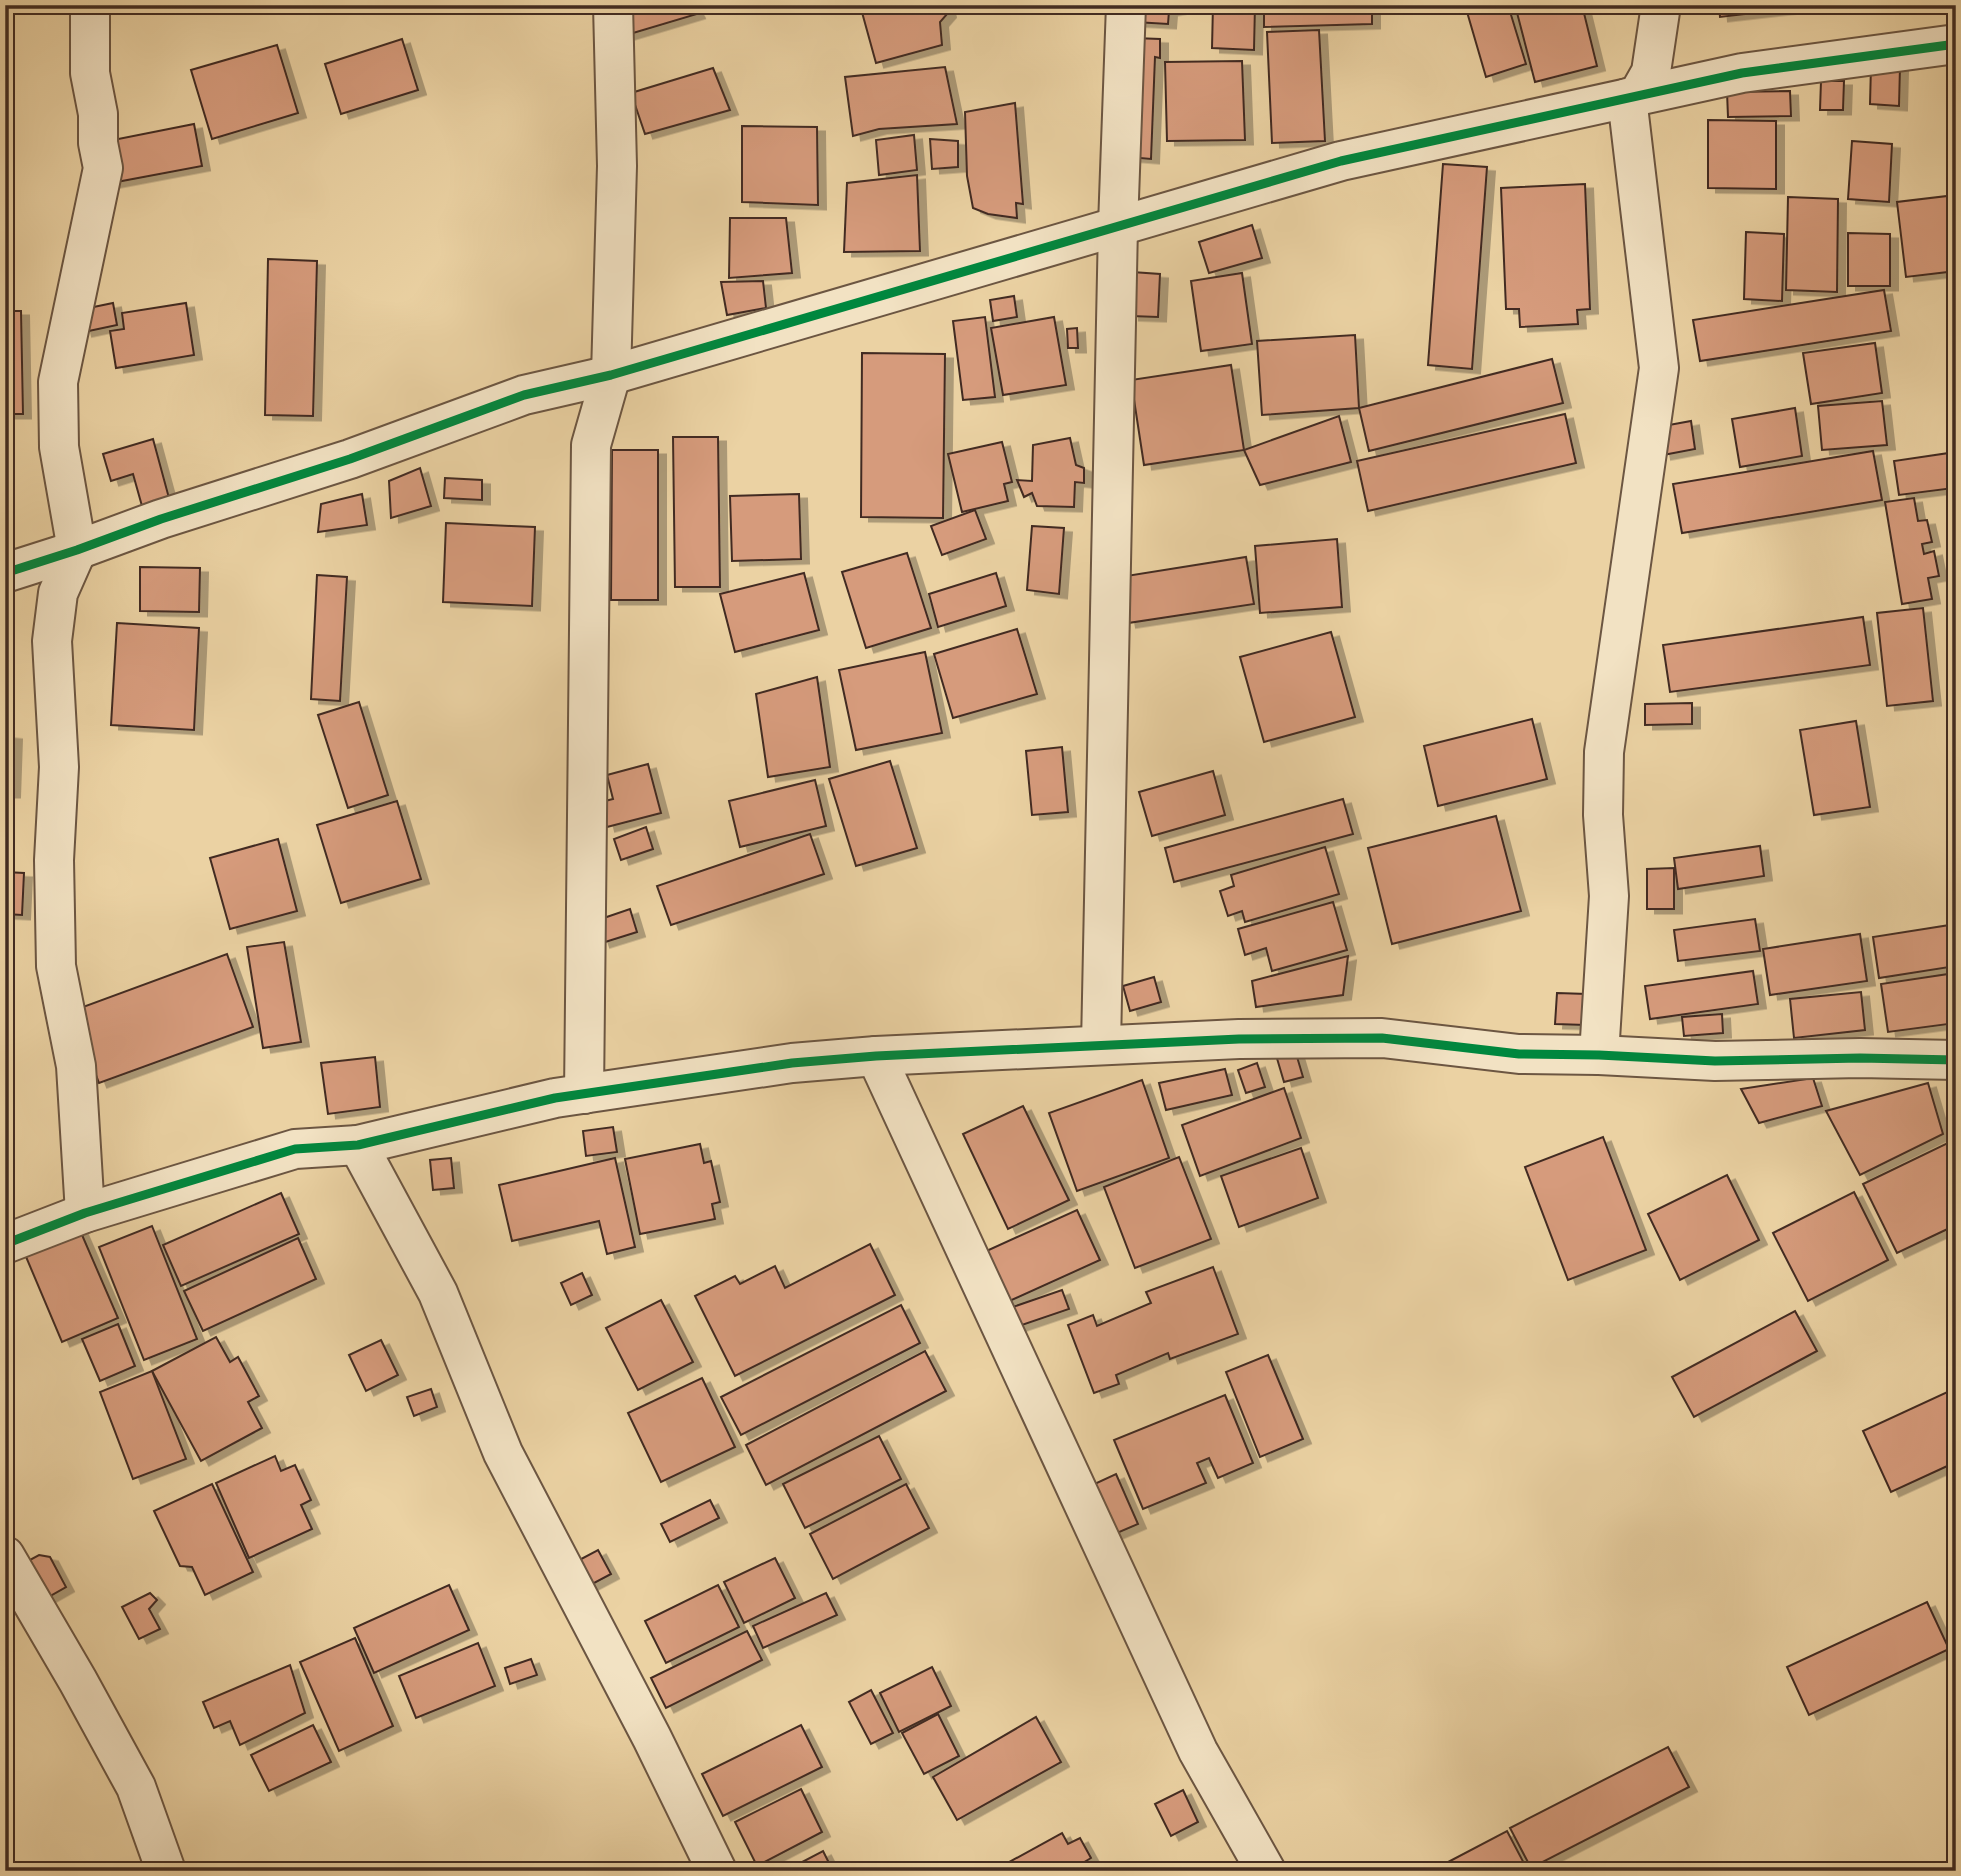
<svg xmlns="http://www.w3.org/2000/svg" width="1961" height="1876" font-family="'IM FELL French Canon',serif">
<defs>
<filter id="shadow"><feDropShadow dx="8" dy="4.5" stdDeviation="0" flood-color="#0004"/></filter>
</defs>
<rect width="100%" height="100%" fill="#ebd2a3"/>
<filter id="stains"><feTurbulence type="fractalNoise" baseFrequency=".00286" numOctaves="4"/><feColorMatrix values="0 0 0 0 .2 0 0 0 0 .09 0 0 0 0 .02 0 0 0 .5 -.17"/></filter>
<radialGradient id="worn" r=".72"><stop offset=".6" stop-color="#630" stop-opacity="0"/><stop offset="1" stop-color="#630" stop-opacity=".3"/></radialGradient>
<g fill="#d69b7c" stroke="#422c22" stroke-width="2" filter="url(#shadow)">
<path d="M 631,5 L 692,5 L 697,14 L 623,36 Z"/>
<path d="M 860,5 L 946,5 L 948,13 L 940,22 L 942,45 L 876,63 Z"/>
<path d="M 1136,5 L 1195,5 L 1195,6 L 1169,11 L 1168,24 L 1135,22 Z"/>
<path d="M 1213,5 L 1255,5 L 1254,50 L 1212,48 Z"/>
<path d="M 1264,5 L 1372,5 L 1372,24 L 1264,27 Z"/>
<path d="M 1465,5 L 1508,5 L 1526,64 L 1486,77 Z"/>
<path d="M 1515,5 L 1582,5 L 1597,66 L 1535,82 Z"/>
<path d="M 1719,5 L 1806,5 L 1806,7 L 1720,17 Z"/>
<path d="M 1319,30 L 1325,141 L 1272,143 L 1267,32 Z"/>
<path d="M 1134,38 L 1160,39 L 1160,58 L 1155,57 L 1151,159 L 1129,157 Z"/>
<path d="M 402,39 L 418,90 L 341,114 L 325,64 Z"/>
<path d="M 277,45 L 298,113 L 212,139 L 191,70 Z"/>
<path d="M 1242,61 L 1245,140 L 1167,141 L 1165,62 Z"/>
<path d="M 1871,66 L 1900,67 L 1899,106 L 1870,104 Z"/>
<path d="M 945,67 L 957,124 L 879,129 L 853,136 L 845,77 Z"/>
<path d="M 713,68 L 730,110 L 645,134 L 631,93 Z"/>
<path d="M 1821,81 L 1844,81 L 1843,110 L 1820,110 Z"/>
<path d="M 1790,91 L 1791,116 L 1728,117 L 1727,92 Z"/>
<path d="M 1015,103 L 1023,204 L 1016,203 L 1017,218 L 988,214 L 973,208 L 967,176 L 965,112 Z"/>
<path d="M 1708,120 L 1776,121 L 1776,189 L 1708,188 Z"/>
<path d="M 194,124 L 202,166 L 106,184 L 98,143 Z"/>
<path d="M 742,126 L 817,127 L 818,205 L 742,202 Z"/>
<path d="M 914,135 L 917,170 L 879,175 L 876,140 Z"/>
<path d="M 930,139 L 958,141 L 958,167 L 932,169 Z"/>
<path d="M 1852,141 L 1892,144 L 1889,202 L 1848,199 Z"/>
<path d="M 1443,164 L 1487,167 L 1472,369 L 1428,365 Z"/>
<path d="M 917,175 L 920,251 L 844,252 L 847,183 Z"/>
<path d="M 1585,184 L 1590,309 L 1577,310 L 1578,324 L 1520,327 L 1519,309 L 1506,309 L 1501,188 Z"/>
<path d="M 1956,195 L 1956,271 L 1906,277 L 1897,202 Z"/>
<path d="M 1788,197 L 1838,199 L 1837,292 L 1786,290 Z"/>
<path d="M 730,218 L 786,218 L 792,273 L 729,278 Z"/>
<path d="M 1252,225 L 1262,258 L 1209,273 L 1199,242 Z"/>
<path d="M 1746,232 L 1784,234 L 1782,301 L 1744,299 Z"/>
<path d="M 1848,233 L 1890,234 L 1890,286 L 1848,286 Z"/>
<path d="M 268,259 L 317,261 L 313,416 L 265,415 Z"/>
<path d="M 1132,272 L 1160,274 L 1158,317 L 1131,316 Z"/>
<path d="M 1242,273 L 1252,344 L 1201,351 L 1191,281 Z"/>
<path d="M 763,281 L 766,308 L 727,315 L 721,282 Z"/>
<path d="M 1884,290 L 1891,331 L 1700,361 L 1693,320 Z"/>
<path d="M 1014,296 L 1017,317 L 993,321 L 990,300 Z"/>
<path d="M 113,303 L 117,325 L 84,332 L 79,310 Z"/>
<path d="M 186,303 L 194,355 L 116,368 L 110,331 L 124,329 L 122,313 Z"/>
<path d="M 5,311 L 21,311 L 23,414 L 5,414 Z"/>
<path d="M 985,317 L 995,397 L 963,400 L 953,321 Z"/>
<path d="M 1054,317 L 1066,385 L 1003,395 L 991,328 Z"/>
<path d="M 1077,328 L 1078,348 L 1068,348 L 1067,329 Z"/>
<path d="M 1355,335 L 1359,408 L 1262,415 L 1257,341 Z"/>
<path d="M 1875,343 L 1882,393 L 1811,404 L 1803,353 Z"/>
<path d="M 862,353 L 945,354 L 943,518 L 861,517 Z"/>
<path d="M 1552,359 L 1563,403 L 1369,451 L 1359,408 Z"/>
<path d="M 1231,365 L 1244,450 L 1144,465 L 1131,380 Z"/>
<path d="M 1882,401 L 1887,445 L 1822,450 L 1818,406 Z"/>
<path d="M 1795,408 L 1802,456 L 1740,467 L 1732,419 Z"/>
<path d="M 1565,414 L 1576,463 L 1368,511 L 1357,461 Z"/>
<path d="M 1339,416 L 1351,462 L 1260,485 L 1244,450 Z"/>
<path d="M 1691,421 L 1695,449 L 1663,455 L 1658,427 Z"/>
<path d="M 673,437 L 718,437 L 720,587 L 675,587 Z"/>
<path d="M 1070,438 L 1076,465 L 1084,468 L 1084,483 L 1075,482 L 1074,507 L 1037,506 L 1032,493 L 1024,497 L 1017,480 L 1032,481 L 1033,445 Z"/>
<path d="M 153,439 L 169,498 L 142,506 L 133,474 L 111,481 L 103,454 Z"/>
<path d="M 1002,442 L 1012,482 L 1004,484 L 1008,501 L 962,512 L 948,454 Z"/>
<path d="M 612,450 L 658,450 L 658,600 L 611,600 Z"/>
<path d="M 1873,451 L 1882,500 L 1682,533 L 1673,484 Z"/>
<path d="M 1949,453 L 1954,488 L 1899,495 L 1894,461 Z"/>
<path d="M 420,468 L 431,506 L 391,518 L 389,481 Z"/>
<path d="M 445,478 L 482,480 L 482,500 L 444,498 Z"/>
<path d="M 362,494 L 367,525 L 318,532 L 321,504 Z"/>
<path d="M 799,494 L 801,559 L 732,561 L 730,496 Z"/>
<path d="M 1914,498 L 1918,521 L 1927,520 L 1932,542 L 1922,544 L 1924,554 L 1934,551 L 1939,576 L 1928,578 L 1932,599 L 1902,604 L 1885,502 Z"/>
<path d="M 975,510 L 986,539 L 942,555 L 931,526 Z"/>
<path d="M 446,523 L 535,527 L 532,606 L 443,602 Z"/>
<path d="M 1032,526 L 1064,528 L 1059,594 L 1027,590 Z"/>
<path d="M 1337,539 L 1342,607 L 1260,613 L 1255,546 Z"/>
<path d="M 907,553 L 931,628 L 866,648 L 842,572 Z"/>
<path d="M 1246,557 L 1254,604 L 1128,623 L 1120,577 Z"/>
<path d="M 140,567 L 200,568 L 199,612 L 140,611 Z"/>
<path d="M 804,573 L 819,630 L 735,652 L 720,594 Z"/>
<path d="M 996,573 L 1006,606 L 938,627 L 929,594 Z"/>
<path d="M 317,575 L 347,577 L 340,701 L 311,699 Z"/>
<path d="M 1923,608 L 1933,701 L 1887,706 L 1877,613 Z"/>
<path d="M 1863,617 L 1870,665 L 1670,692 L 1663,645 Z"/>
<path d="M 117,623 L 199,628 L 194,730 L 111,725 Z"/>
<path d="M 1017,629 L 1037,694 L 953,718 L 934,654 Z"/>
<path d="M 1331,632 L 1355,717 L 1264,742 L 1240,657 Z"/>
<path d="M 925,652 L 942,733 L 856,750 L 839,670 Z"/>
<path d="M 817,677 L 830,767 L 768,777 L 756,694 Z"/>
<path d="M 359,702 L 388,795 L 348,808 L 318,715 Z"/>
<path d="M 1692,703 L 1692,724 L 1645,725 L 1645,704 Z"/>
<path d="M 1532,719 L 1547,779 L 1438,806 L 1424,746 Z"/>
<path d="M 1856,721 L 1870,807 L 1814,815 L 1800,730 Z"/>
<path d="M 5,734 L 14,735 L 12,793 L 5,793 Z"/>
<path d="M 1062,747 L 1068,812 L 1032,815 L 1026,751 Z"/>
<path d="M 890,761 L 917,848 L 856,866 L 829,779 Z"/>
<path d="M 648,764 L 661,813 L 607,827 L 601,802 L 613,799 L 607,775 Z"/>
<path d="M 1213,771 L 1225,815 L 1152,836 L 1139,792 Z"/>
<path d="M 815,780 L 826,826 L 740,847 L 729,801 Z"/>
<path d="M 1343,799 L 1353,834 L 1174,882 L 1165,848 Z"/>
<path d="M 397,801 L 421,879 L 341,903 L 317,825 Z"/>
<path d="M 1496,816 L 1521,911 L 1392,944 L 1368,848 Z"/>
<path d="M 646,827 L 653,849 L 621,860 L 614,839 Z"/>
<path d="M 810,834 L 824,874 L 671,925 L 657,886 Z"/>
<path d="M 278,839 L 297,911 L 230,929 L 210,858 Z"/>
<path d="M 1760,846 L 1764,876 L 1678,889 L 1674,858 Z"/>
<path d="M 1325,847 L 1339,894 L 1245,922 L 1242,911 L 1228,916 L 1220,891 L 1234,886 L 1231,875 Z"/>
<path d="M 1674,868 L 1674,909 L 1647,909 L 1647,869 Z"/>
<path d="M 5,872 L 24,873 L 22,915 L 5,914 Z"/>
<path d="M 1333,902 L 1347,950 L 1272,971 L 1266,948 L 1245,955 L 1238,929 Z"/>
<path d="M 630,909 L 637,932 L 602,943 L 595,921 Z"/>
<path d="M 1755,919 L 1760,951 L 1678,961 L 1674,930 Z"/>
<path d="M 1956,924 L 1956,966 L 1879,978 L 1873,937 Z"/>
<path d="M 1860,934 L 1867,981 L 1770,995 L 1763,949 Z"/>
<path d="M 284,942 L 301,1042 L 263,1048 L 247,947 Z"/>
<path d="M 227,954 L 253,1027 L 99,1083 L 72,1011 Z"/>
<path d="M 1348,956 L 1343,995 L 1256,1007 L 1252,981 Z"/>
<path d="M 1753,971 L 1758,1004 L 1650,1019 L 1645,986 Z"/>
<path d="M 1955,973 L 1956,1023 L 1888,1032 L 1881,984 Z"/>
<path d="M 1154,977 L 1161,1002 L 1130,1011 L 1123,986 Z"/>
<path d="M 1861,992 L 1865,1030 L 1794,1038 L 1790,999 Z"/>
<path d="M 1557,993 L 1587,994 L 1586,1025 L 1555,1024 Z"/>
<path d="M 1722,1014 L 1723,1033 L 1684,1036 L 1682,1017 Z"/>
<path d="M 1295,1050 L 1303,1077 L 1284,1082 L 1276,1055 Z"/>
<path d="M 375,1057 L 380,1107 L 328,1114 L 321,1063 Z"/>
<path d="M 1257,1063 L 1265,1087 L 1246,1093 L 1238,1070 Z"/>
<path d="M 1225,1069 L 1232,1095 L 1166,1110 L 1159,1083 Z"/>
<path d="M 1813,1078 L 1822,1106 L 1759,1123 L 1741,1089 Z"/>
<path d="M 1142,1080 L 1169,1158 L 1077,1191 L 1049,1113 Z"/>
<path d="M 1928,1083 L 1943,1134 L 1860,1175 L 1826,1111 Z"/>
<path d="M 1284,1088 L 1301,1138 L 1200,1176 L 1182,1125 Z"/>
<path d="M 1023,1106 L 1069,1200 L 1008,1229 L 963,1134 Z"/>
<path d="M 613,1127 L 617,1152 L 586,1156 L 583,1131 Z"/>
<path d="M 1603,1137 L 1646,1250 L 1568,1280 L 1525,1167 Z"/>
<path d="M 1956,1139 L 1956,1225 L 1897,1253 L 1863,1184 Z"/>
<path d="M 700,1144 L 704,1163 L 711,1161 L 720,1202 L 712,1204 L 715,1219 L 640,1234 L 625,1159 Z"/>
<path d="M 1301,1148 L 1318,1198 L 1239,1227 L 1221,1176 Z"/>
<path d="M 1179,1157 L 1211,1239 L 1135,1268 L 1104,1187 Z"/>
<path d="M 451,1158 L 454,1188 L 433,1190 L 430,1160 Z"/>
<path d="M 615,1158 L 635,1247 L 607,1254 L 599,1221 L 512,1241 L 499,1185 Z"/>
<path d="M 1727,1175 L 1759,1240 L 1680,1280 L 1648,1214 Z"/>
<path d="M 1854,1192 L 1888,1260 L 1808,1301 L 1773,1233 Z"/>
<path d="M 281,1193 L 299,1234 L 181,1286 L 163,1245 Z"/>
<path d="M 1077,1210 L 1100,1260 L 1005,1303 L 982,1253 Z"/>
<path d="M 152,1226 L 197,1339 L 144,1360 L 99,1247 Z"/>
<path d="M 79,1228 L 118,1318 L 62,1342 L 24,1252 Z"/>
<path d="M 298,1238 L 316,1279 L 203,1331 L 184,1291 Z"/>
<path d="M 870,1244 L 895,1295 L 735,1376 L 695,1296 L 735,1276 L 740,1284 L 775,1266 L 785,1288 Z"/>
<path d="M 1213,1267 L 1238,1334 L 1170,1359 L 1168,1353 L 1116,1375 L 1119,1384 L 1094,1393 L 1068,1325 L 1093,1315 L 1097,1326 L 1151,1303 L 1146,1292 Z"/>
<path d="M 582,1273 L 592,1295 L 571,1305 L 561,1283 Z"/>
<path d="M 1062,1290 L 1069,1309 L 1016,1327 L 1010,1308 Z"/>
<path d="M 661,1300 L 693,1362 L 638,1390 L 606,1328 Z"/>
<path d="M 901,1305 L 920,1343 L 741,1435 L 721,1397 Z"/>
<path d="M 1795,1311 L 1817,1351 L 1694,1417 L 1672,1377 Z"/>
<path d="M 118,1324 L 135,1366 L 100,1381 L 82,1339 Z"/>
<path d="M 216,1337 L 230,1362 L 238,1357 L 259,1396 L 248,1402 L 262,1428 L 201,1461 L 152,1371 Z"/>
<path d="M 381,1340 L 398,1375 L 366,1391 L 349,1355 Z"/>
<path d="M 925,1351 L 946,1391 L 766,1485 L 746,1445 Z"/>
<path d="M 1268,1355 L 1303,1439 L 1260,1457 L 1226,1372 Z"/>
<path d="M 152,1371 L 186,1459 L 133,1479 L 100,1392 Z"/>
<path d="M 702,1378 L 735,1447 L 661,1482 L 628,1413 Z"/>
<path d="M 1956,1388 L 1956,1462 L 1891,1492 L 1863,1431 Z"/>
<path d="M 431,1389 L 437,1407 L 414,1416 L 407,1397 Z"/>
<path d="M 1225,1395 L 1253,1463 L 1218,1478 L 1209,1458 L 1197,1463 L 1206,1483 L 1143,1509 L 1114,1440 Z"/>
<path d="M 879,1436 L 901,1479 L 805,1528 L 783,1484 Z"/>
<path d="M 275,1456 L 281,1471 L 295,1465 L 311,1500 L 301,1505 L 312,1529 L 249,1558 L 216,1483 Z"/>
<path d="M 1116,1474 L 1138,1524 L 1110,1536 L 1088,1487 Z"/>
<path d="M 212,1484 L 253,1572 L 205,1595 L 192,1567 L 180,1566 L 154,1511 Z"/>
<path d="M 906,1484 L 929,1528 L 833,1579 L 810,1534 Z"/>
<path d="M 710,1500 L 719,1518 L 670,1542 L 661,1524 Z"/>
<path d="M 598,1550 L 611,1574 L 581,1590 L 568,1566 Z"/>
<path d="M 39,1555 L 50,1557 L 66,1587 L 36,1604 L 17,1567 Z"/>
<path d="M 775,1558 L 795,1598 L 744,1623 L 724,1582 Z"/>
<path d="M 449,1585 L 469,1630 L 374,1673 L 354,1628 Z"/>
<path d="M 718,1585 L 739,1627 L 666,1663 L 645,1621 Z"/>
<path d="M 150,1593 L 157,1600 L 149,1609 L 160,1629 L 139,1639 L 122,1607 Z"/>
<path d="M 826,1593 L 837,1615 L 763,1648 L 753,1626 Z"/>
<path d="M 1927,1602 L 1949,1649 L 1809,1715 L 1787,1667 Z"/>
<path d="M 747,1631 L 762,1660 L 666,1708 L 651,1678 Z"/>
<path d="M 355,1638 L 393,1726 L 339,1751 L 300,1662 Z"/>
<path d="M 478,1643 L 495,1686 L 416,1718 L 399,1676 Z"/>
<path d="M 531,1659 L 537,1675 L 510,1684 L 505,1668 Z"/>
<path d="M 290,1665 L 305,1713 L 240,1745 L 230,1721 L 214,1728 L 203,1702 Z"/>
<path d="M 932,1667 L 951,1706 L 899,1732 L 880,1693 Z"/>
<path d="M 871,1690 L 893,1733 L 871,1744 L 849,1702 Z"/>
<path d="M 938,1714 L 959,1756 L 924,1774 L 902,1733 Z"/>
<path d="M 1036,1717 L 1061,1762 L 957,1820 L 933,1777 Z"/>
<path d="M 313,1725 L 331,1762 L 269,1791 L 251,1755 Z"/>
<path d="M 801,1725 L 822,1767 L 723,1816 L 702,1774 Z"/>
<path d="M 1668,1747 L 1689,1787 L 1531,1868 L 1510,1828 Z"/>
<path d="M 801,1789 L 822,1832 L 757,1866 L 735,1822 Z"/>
<path d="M 1183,1790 L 1198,1822 L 1171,1836 L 1155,1804 Z"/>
<path d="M 1507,1831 L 1528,1871 L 1431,1871 Z"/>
<path d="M 1062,1833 L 1068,1844 L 1080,1838 L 1091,1858 L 1081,1864 L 1086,1871 L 993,1871 Z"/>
<path d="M 823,1851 L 833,1871 L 785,1871 Z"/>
</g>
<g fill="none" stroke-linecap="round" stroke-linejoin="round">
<g stroke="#6c5642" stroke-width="42">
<g id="minor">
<path d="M 1638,95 L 1651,72 L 1661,5"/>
<path d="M 5,573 L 77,550 L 161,519 L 350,459 L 524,395 L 611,375 L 1341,161 L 1742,73 L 1956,44"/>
<path d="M 1101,1045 L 1118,226 L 1126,5"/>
<path d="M 1599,1055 L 1609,896 L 1603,815 L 1604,752 L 1659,368 L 1627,98"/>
<path d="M 876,1056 L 1198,1751 L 1266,1871"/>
<path d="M 584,1094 L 591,445 L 611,375 L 617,166 L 613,5"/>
<path d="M 358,1145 L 438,1293 L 503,1453 L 652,1738 L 717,1871"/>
<path d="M 85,1213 L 76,1066 L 56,966 L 54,860 L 59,767 L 52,641 L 58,593 L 77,550 L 59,447 L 58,382 L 103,168 L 98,143 L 98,114 L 90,73 L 90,5"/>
<path d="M 5,1244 L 85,1213 L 295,1149 L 358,1145 L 555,1098 L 792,1063 L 876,1056 L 1239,1039 L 1382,1038 L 1519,1054 L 1599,1055 L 1715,1061 L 1860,1058 L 1956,1060"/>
<path d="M 5,1556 L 78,1681 L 136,1787 L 166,1871"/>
</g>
</g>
<use href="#minor" stroke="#f2e2c3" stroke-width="38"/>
<g stroke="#f2e2c3" stroke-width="13">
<g id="cycleway">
<path d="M 5,573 L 77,550 L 161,519 L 350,459 L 524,395 L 611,375 L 1341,161 L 1742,73 L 1956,44"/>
<path d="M 5,1244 L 85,1213 L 295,1149 L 358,1145 L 555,1098 L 792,1063 L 876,1056 L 1239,1039 L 1382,1038 L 1519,1054 L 1599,1055 L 1715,1061 L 1860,1058 L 1956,1060"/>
</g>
</g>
<use href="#cycleway" stroke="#00873e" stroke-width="9"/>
</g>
<rect width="1961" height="1876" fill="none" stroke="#ebd2a3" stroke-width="28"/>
<rect x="7" y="7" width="1947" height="1862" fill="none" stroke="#422c22" stroke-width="3.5"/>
<rect x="14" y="14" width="1933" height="1848" fill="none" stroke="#422c22" stroke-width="2"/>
<rect width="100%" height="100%" filter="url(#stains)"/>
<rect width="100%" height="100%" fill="url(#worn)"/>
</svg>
